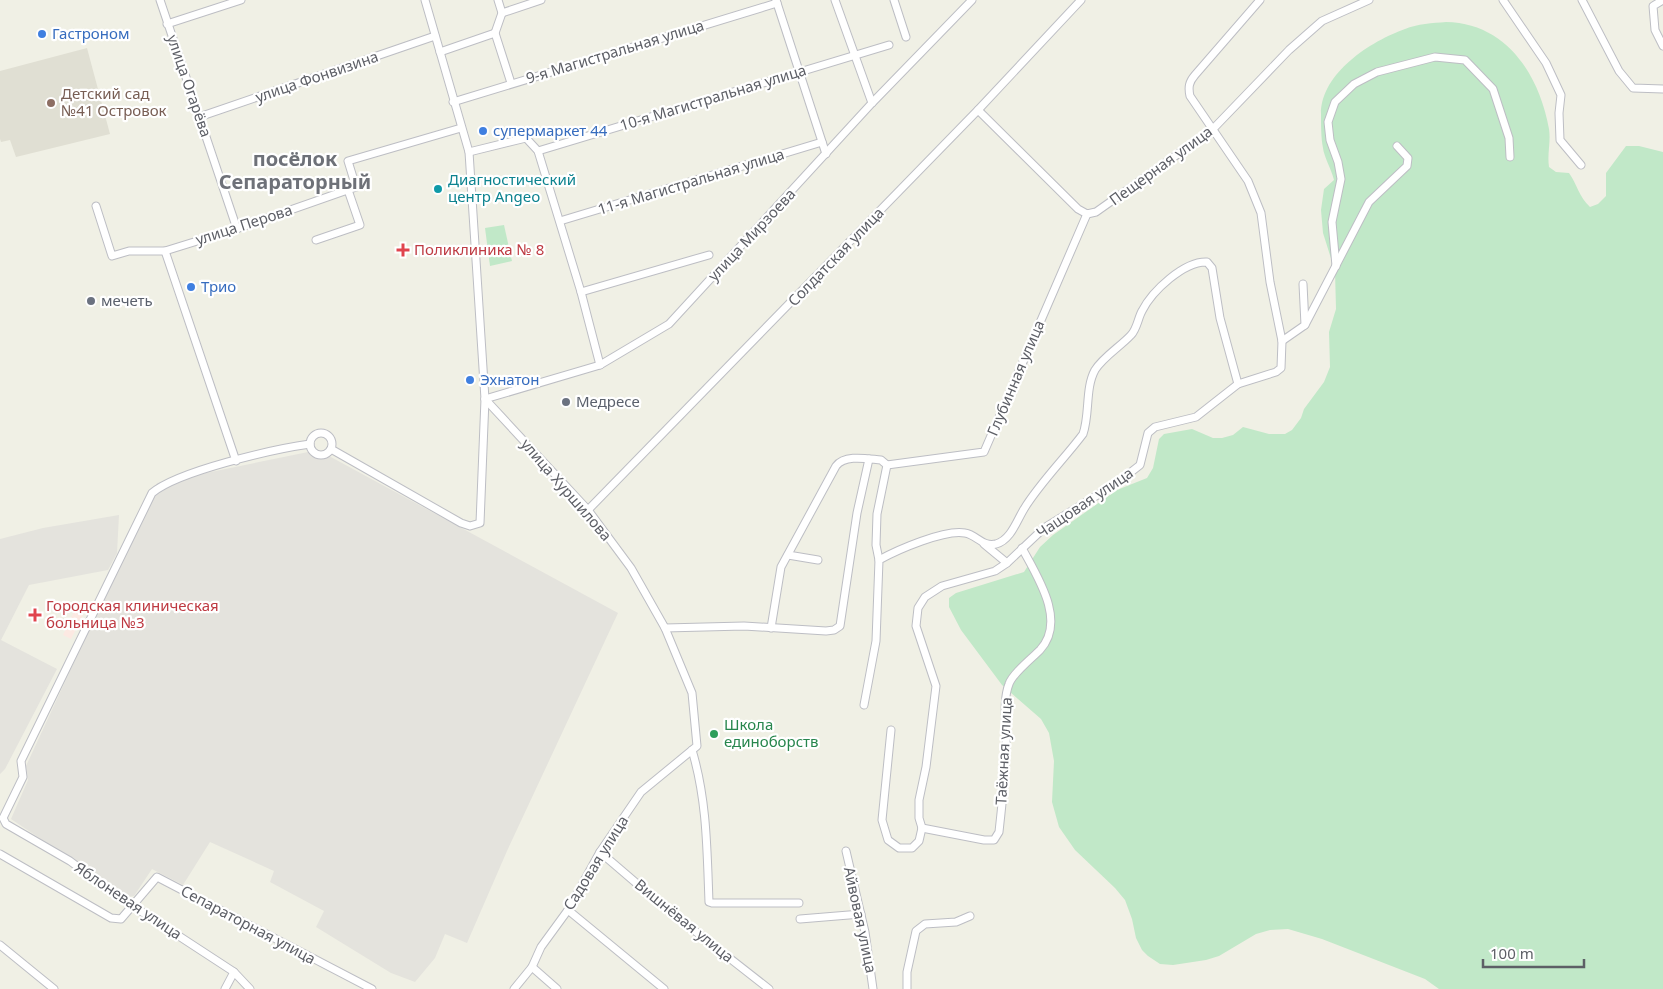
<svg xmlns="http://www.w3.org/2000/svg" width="1663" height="989" font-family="'Noto Sans',sans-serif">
<rect width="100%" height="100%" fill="#f0f0e5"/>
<g fill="#e4e3dd">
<path d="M 318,450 L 618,613 L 507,851 L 467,943 L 445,934 L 435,958 L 415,982 L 391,973 L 316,927 L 324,911 L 270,882 L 274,871 L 210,842 L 183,885 L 152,869 L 134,896 L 127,897 L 11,819 L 28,780 L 26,766 L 157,483 Z"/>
<path d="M 119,515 L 117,553 L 108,570 L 29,585 L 1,640 L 57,669 L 5,769 L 0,774 L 0,539 L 43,528 Z"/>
</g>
<path fill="#e0dfd3" d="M 87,48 L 110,134 L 16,157 L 10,140 L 1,142 L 0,139 L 0,71 Z"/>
<path fill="#fce9e2" d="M 76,607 L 85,611 L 71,639 L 63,635 Z"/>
<g fill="#c1e8c8">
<path d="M 1446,22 C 1506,23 1539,74 1549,129 C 1551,142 1547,154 1549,167 L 1556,172 L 1569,173 C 1577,184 1579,197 1590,207 L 1598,204 L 1606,196 L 1606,173 L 1626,146 L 1639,146 L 1663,152 L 1663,989 L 1439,989 L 1425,979 L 1322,939 L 1288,929 L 1270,930 L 1256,934 L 1219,956 L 1206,960 L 1173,965 L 1160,964 L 1148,956 L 1142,950 L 1136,938 L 1132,919 L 1125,900 L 1115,888 L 1075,850 L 1059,827 L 1052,802 L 1054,761 L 1049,733 L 1041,719 L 1002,685 L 961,630 L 949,607 L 949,598 L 956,593 L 1024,572 L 1040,547 L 1053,535 L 1117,490 L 1147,478 L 1153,468 L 1159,439 L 1164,434 L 1192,429 L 1213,438 L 1222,438 L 1233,435 L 1243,427 L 1269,434 L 1285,434 L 1292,430 L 1301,418 L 1304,409 L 1324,382 L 1330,367 L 1329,332 L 1336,309 L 1335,271 L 1323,233 L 1321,210 L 1324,189 L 1334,180 C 1331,168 1324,157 1323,148 C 1321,138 1321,124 1321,114 C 1321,73 1371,41 1405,29 C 1417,24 1433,23 1446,22 Z"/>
<path d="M 504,225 L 512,261 L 490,266 L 485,228 Z"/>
</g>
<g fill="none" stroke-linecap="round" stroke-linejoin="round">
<g stroke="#bdbec4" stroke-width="9">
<g id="minor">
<path d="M 160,0 L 237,229"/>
<path d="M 498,0 L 502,13 L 495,33 L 511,83"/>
<path d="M 776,0 L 826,154"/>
<path d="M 835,0 L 872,103"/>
<path d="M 894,0 L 906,37"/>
<path d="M 1503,0 L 1546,63 L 1561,95 L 1559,113 L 1560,140 L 1581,165"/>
<path d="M 1582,0 L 1619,71 L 1633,88 L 1663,89"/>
<path d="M 1663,0 L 1653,6 L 1655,30 L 1663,46"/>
<path d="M 502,13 L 541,0"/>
<path d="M 167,24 L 241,0"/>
<path d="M 440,52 L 495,33"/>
<path d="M 453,102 L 777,3"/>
<path d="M 978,110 L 1078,209 L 1087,214 L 1096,212 L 1212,130 L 1289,50 L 1322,21 L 1369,0"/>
<path d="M 199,117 L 435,36"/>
<path d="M 538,151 L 889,45"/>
<path d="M 469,152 L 526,138 L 538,151 L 581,292 L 600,365"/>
<path d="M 96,206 L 112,256 L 129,251 L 165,251 L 236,229 L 356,187 L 348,161 L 461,128"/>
<path d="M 560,221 L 822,142"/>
<path d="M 316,240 L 360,225 L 348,190"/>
<path d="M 165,251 L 236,461"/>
<path d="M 1336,266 L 1332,222 L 1341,179 L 1338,162 L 1330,140 L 1328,122 L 1335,102 L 1354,84 L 1377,72 L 1435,57 L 1465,60 L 1493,89 L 1509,138 L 1510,157"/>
<path d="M 581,292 L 709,255"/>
<path d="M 1305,325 L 1369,202 L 1407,166 L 1408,158 L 1397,146"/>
<path d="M 1282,341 L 1305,325 L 1303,284"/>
<path d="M 485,399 L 588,510 L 631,568 L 665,628 L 692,693 L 697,746 L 641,792 L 600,852 L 568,910 L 541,947 L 532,967 L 514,989"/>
<path d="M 485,399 L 600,365 L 669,324 L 872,103 L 972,0"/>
<circle cx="321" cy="444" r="11"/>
<path d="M 331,449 L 461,523 L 470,526 L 480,523 L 485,399 L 469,152 L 425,0"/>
<path d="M 887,465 L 984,452 L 1087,214"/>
<path d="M 588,510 L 978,110 L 1081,0"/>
<path d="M 984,544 L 1007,563"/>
<path d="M 788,555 L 818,560"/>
<path d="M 665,628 L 744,626 L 826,631 L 834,630 L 840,626 L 857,513 L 869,459"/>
<path d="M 771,628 L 781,567 L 836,466 C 845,454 868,459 881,460 L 887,465 L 877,514 L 876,545 L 879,560"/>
<path d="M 864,705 L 876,641 L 879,560 C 897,550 945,529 965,533 C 977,535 982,547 996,544 C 1011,540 1017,520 1024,509 C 1039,484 1065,458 1083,434 C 1090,414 1085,388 1095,370 C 1103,357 1121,346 1131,335 C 1137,329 1138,318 1142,311 C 1152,291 1184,261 1207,262 L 1212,268 L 1220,318 L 1238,384"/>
<path d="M 891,730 L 882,820 L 888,840 L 899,848 L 912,848 L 919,841 L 922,828"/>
<path d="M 692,750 C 707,800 707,850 709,902 L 712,903 L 799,903"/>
<path d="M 922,828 L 919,818 L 919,800 L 926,767 L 936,686 L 916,626 L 918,608 L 925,597 L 942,586 L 995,571 L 1007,563 L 1044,528 L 1117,483 L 1140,465 L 1148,433 L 1155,427 L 1196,417 L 1238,384 L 1276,372 L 1281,368 L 1282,341 L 1270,282 L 1261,213 L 1248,181 L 1190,96 C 1188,87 1189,82 1195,75 L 1260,0"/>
<path d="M 922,828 L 984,840 L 994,840 L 999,832 C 1002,803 1006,773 1006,744 C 1007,725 1002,702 1009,684 C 1012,674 1032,658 1040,650 C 1067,621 1037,576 1022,548"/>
<path d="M 846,851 L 865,932 L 873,989"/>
<path d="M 600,852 L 663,906 L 769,989"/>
<path d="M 0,854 L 111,918 L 121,919 L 157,877 L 372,989"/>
<path d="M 568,910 L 664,989"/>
<path d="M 800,919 L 861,914"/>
<path d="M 0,945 L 54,989"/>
<path d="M 532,967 L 557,989"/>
<path d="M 225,989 L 234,972"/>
<path d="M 250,989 L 234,972 L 110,891 L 70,861 L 6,824 L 3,818 L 23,777 L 21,761 L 152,493 C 178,471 274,449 310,444"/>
<path d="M 907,989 L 907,972 L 916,931 L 925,924 L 956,922 L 970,916"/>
</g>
</g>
<use href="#minor" stroke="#fff" stroke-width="7"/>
</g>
<g fill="#3f7fe0" stroke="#fff" stroke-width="2">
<circle cx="42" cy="34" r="5"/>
<circle cx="483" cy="131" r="5"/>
<circle cx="191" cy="287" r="5"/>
<circle cx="470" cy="380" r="5"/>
</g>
<circle fill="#8d6e63" stroke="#fff" stroke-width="2" cx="51" cy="103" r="5"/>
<circle fill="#0f9aa8" stroke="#fff" stroke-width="2" cx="438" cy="189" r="5"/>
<g fill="#e0444e" stroke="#fff" stroke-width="2">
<path d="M400.5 242.5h5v5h5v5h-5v5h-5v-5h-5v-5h5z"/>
<path d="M32.5 607.5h5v5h5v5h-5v5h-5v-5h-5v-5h5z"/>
</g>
<g fill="#6b7280" stroke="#fff" stroke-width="2">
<circle cx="91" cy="301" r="5"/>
<circle cx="566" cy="402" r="5"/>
</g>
<circle fill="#2e9e5b" stroke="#fff" stroke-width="2" cx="714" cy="734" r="5"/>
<g text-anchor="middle" stroke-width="4.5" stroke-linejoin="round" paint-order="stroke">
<g font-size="15" fill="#366cbe" stroke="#fff" text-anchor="start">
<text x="52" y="39">Гастроном</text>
<text x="493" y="136">супермаркет 44</text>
<text x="201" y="292">Трио</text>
<text x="480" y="385">Эхнатон</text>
</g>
<g font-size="15" fill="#5d5f66" stroke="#fff">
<text transform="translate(615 52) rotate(-17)" y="5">9-я Магистральная улица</text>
<text transform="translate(317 77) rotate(-19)" y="5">улица Фонвизина</text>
<text transform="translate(189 86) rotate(71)" y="5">улица Огарёва</text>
<text transform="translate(713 98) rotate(-17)" y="5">10-я Магистральная улица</text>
<text transform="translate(1161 166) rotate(-36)" y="5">Пещерная улица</text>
<text transform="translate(691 182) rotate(-17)" y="5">11-я Магистральная улица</text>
<text transform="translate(244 225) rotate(-18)" y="5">улица Перова</text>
<text transform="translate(752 235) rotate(-47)" y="5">улица Мирзоева</text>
<text transform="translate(836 257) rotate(-46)" y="5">Солдатская улица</text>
<text transform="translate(1016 378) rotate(-67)" y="5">Глубинная улица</text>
<text transform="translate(566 490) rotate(49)" y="5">улица Хуршилова</text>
<text transform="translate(1085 503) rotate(-34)" y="5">Чащовая улица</text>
<text transform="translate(1004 751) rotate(-87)" y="5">Таёжная улица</text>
<text transform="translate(596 863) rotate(-58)" y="5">Садовая улица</text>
<text transform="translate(128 901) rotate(34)" y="5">Яблоневая улица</text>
<text transform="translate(860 920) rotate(78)" y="5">Айвовая улица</text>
<text transform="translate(684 921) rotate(39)" y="5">Вишнёвая улица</text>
<text transform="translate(248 925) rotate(28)" y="5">Сепараторная улица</text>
</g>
<g font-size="15" fill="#785e54" stroke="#fff" text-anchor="start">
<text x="61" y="99">Детский сад<tspan x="61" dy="17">№41 Островок</tspan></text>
</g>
<g font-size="15" fill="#0d838f" stroke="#fff" text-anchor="start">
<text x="448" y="185">Диагностический<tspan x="448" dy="17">центр Angeo</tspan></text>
</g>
<g font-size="15" fill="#be3a42" stroke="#fff" text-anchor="start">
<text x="414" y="255">Поликлиника № 8</text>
<text x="46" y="611">Городская клиническая<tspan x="46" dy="17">больница №3</tspan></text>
</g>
<g font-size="15" fill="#5b616d" stroke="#fff" text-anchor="start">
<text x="101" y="306">мечеть</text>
<text x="576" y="407">Медресе</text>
</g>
<g font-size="15" fill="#27864d" stroke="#fff" text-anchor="start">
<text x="724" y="730">Школа<tspan x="724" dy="17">единоборств</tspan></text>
</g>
<g font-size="20" font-weight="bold" fill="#6e7178" stroke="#fff">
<text x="295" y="166">посёлок<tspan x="295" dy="23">Сепараторный</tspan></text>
</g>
</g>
<path d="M1483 959v8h101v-8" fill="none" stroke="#5d5f66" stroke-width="2.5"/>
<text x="1490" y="959" font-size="15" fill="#5d5f66" stroke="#ffffff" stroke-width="4" paint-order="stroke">100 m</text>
</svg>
